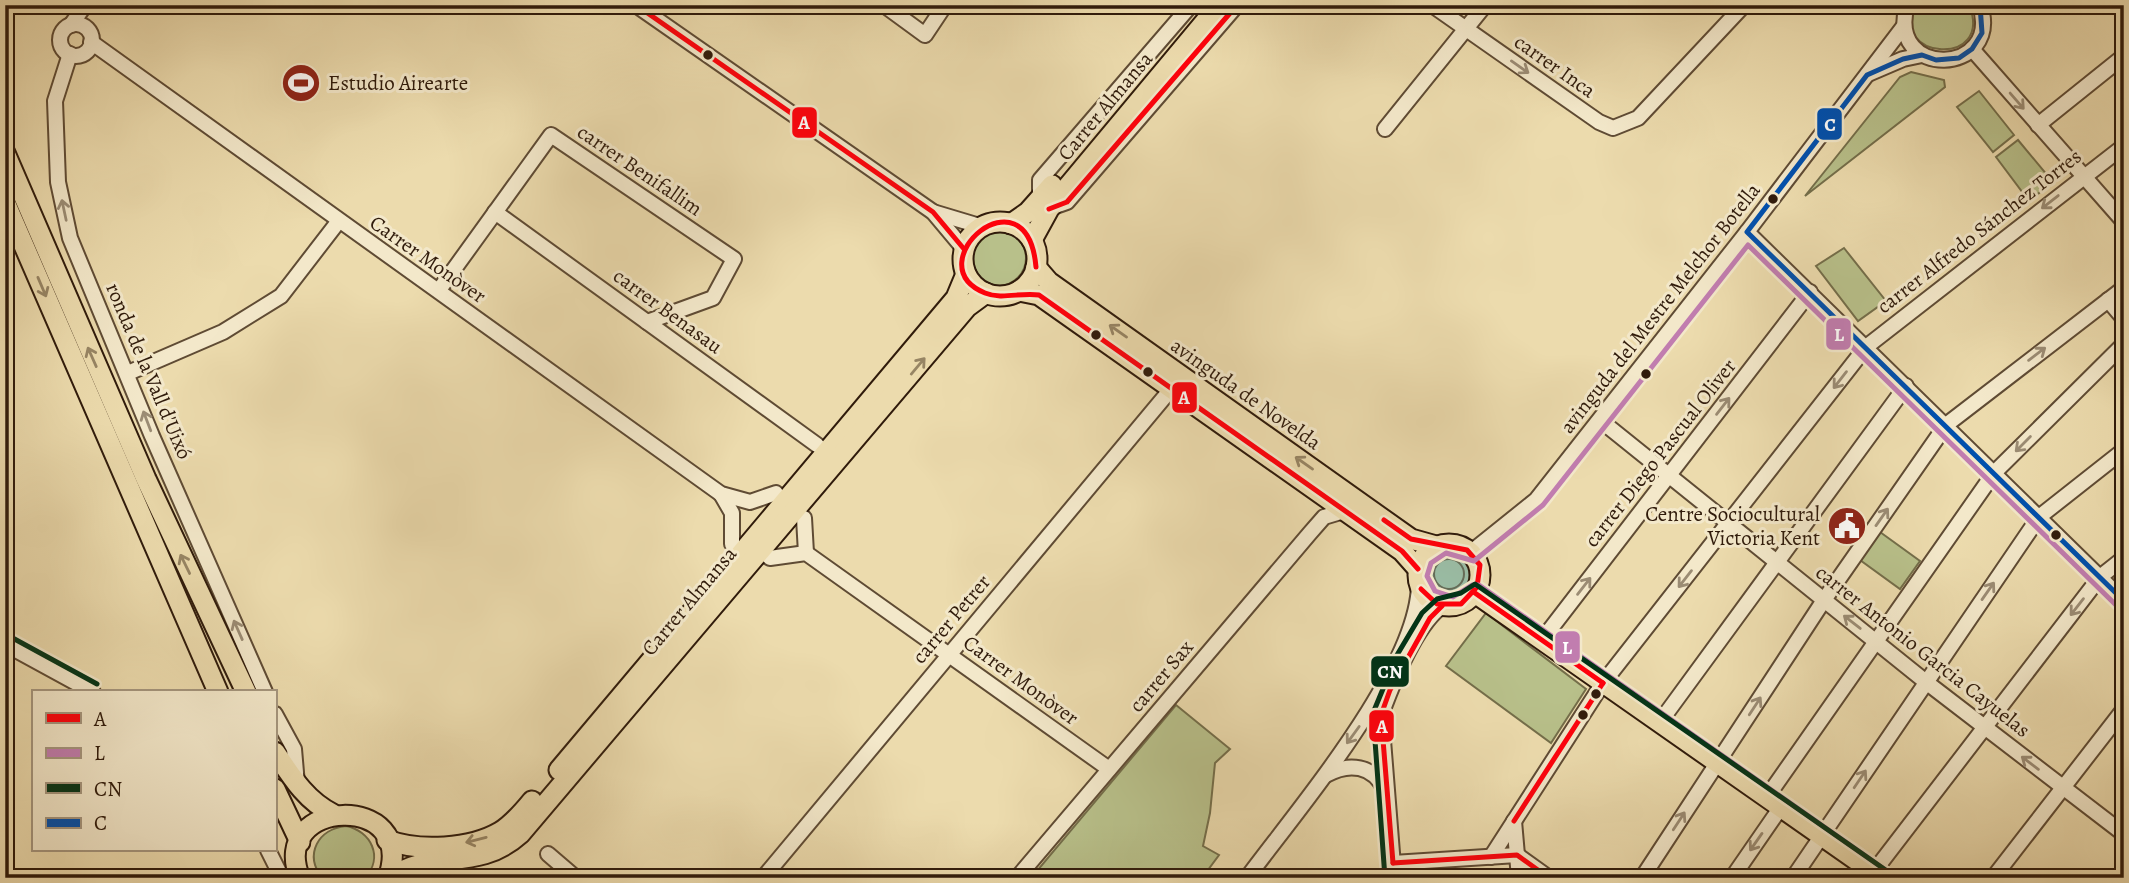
<svg xmlns="http://www.w3.org/2000/svg" width="2129" height="883" font-family="Alegreya,serif">
<rect width="100%" height="100%" fill="#ecdbad"/>
<filter id="stains"><feTurbulence type="fractalNoise" baseFrequency=".00286" numOctaves="4"/><feColorMatrix values="0 0 0 0 .2 0 0 0 0 .09 0 0 0 0 .02 0 0 0 .5 -.17"/></filter>
<radialGradient id="worn" r=".72"><stop offset=".6" stop-color="#630" stop-opacity="0"/><stop offset="1" stop-color="#630" stop-opacity=".3"/></radialGradient>
<g fill="#b8c08a" stroke="#746e4a" stroke-width="2">
<path d="M 1916,5 L 1969,5 C 1995,68 1887,60 1916,5 Z"/>
<path d="M 1911,72 L 1944,80 L 1945,87 L 1805,196 L 1900,77 Z"/>
<path d="M 1979,91 L 2014,135 L 1993,152 L 1957,107 Z"/>
<path d="M 2018,140 L 2053,182 L 2029,201 L 1996,157 Z"/>
<circle cx="998" cy="258" r="28"/>
<path d="M 1844,248 L 1886,301 L 1858,321 L 1816,266 Z"/>
<path d="M 1880,532 L 1920,561 L 1900,589 L 1860,560 Z"/>
<path d="M 1486,613 L 1586,689 L 1551,743 L 1446,666 Z"/>
<path d="M 1176,705 L 1230,749 L 1215,763 L 1210,813 L 1203,846 L 1219,855 L 1202,878 L 1031,878 Z"/>
<path d="M 346,826 C 371,831 384,857 365,878 L 322,878 C 304,854 318,829 346,826 Z"/>
</g>
<circle fill="#9abca4" stroke="#707c67" stroke-width="2" cx="1449" cy="574" r="22"/>
<g fill="none" stroke-linecap="round" stroke-linejoin="round">
<circle stroke="#656c58" stroke-width="2" cx="1449" cy="574" r="15"/>
<g stroke="#5f4b34" stroke-width="18">
<g id="minor">
<path d="M 636,5 L 933,212 L 964,249"/>
<path d="M 884,5 L 925,35 L 945,5"/>
<path d="M 1432,5 L 1599,122 L 1613,128 L 1638,118 L 1744,5"/>
<path d="M 1907,5 C 1886,80 2003,76 1980,5"/>
<circle cx="76" cy="40" r="16"/>
<path d="M 71,25 L 85,5"/>
<path d="M 91,42 L 721,494 L 750,502 L 776,493"/>
<path d="M 1972,49 L 2124,222"/>
<path d="M 70,54 L 55,101 L 58,182 L 70,238 L 152,436 L 265,692"/>
<path d="M 1868,74 L 1903,59 L 1922,55"/>
<path d="M 2038,125 L 2124,56"/>
<path d="M 1385,129 L 1485,5"/>
<path d="M 1040,200 L 1040,180 L 1191,5"/>
<path d="M 1050,208 L 1067,202 L 1237,5"/>
<path d="M 495,212 L 817,445"/>
<path d="M 933,212 L 983,227"/>
<path d="M 1747,232 L 2124,601"/>
<path d="M 439,290 L 551,135 L 734,259 L 713,298 L 647,322"/>
<path d="M 2108,300 L 2124,319"/>
<path d="M 128,373 L 223,332 L 281,296 L 338,222"/>
<path d="M 1600,420 L 1926,682 L 2124,834"/>
<path d="M 721,494 L 732,513 L 732,544"/>
<path d="M 804,518 L 806,553"/>
<path d="M 1470,553 L 1536,500 L 1747,232 L 1904,26"/>
<path d="M 770,558 L 806,553 L 1109,769"/>
<path d="M 1542,640 L 1810,292"/>
<path d="M 5,644 L 93,692"/>
<path d="M 275,714 L 294,749 L 297,784"/>
<path d="M 1660,722 L 1906,386"/>
<path d="M 1326,775 C 1349,762 1373,765 1385,790"/>
<path d="M 1767,797 L 1994,473 L 2124,344"/>
<path d="M 1514,821 L 1519,878"/>
<path d="M 268,850 L 282,878"/>
<path d="M 548,854 L 576,878"/>
<path d="M 1491,857 L 1603,683 L 1866,347 L 2124,146"/>
<path d="M 1393,863 L 1517,855 L 1549,878"/>
<path d="M 763,878 L 1172,388"/>
<path d="M 1017,878 L 1310,533 L 1324,517 L 1344,511"/>
<path d="M 1247,878 C 1298,809 1417,670 1419,585"/>
<path d="M 1394,878 L 1381,715 C 1392,685 1416,625 1442,606"/>
<path d="M 1642,878 L 1824,600 L 1946,425 L 2124,288"/>
<path d="M 1732,878 L 1781,807"/>
<path d="M 1793,878 L 2039,517 L 2124,450"/>
<path d="M 1869,878 L 2100,577 L 2124,558"/>
<path d="M 1993,878 L 2124,709"/>
</g>
</g>
<g stroke="#301b0b" stroke-width="23">
<g id="major">
<path d="M 5,153 L 146,479 L 246,692"/>
<path d="M 5,202 L 218,692"/>
<circle cx="1000" cy="259" r="37"/>
<path d="M 1011,224 L 1028,212 L 1052,185"/>
<path d="M 1032,240 L 1049,209 L 1219,5"/>
<path d="M 1036,267 L 1049,282 L 1411,539 L 1436,546"/>
<path d="M 1019,291 L 1039,295 L 1402,551 L 1418,569"/>
<circle cx="1449" cy="575" r="31"/>
<path d="M 1475,593 L 1882,878"/>
<path d="M 275,752 C 291,776 306,801 333,814"/>
<path d="M 559,770 L 956,298 L 966,274"/>
<path d="M 275,789 L 300,842"/>
<path d="M 387,840 C 419,852 471,849 500,832 C 513,824 523,812 532,801"/>
<path d="M 300,878 C 267,798 419,791 388,878"/>
<path d="M 391,878 C 431,848 477,873 520,834 L 967,307 L 986,293"/>
</g>
</g>
<use href="#minor" stroke="#f3e8ca" stroke-width="14"/>
<use href="#major" stroke="#ecdbad" stroke-width="19"/>
<g stroke="#f3e8ca" stroke-width="10">
<g id="bus-1">
<path d="M 636,5 L 933,212 L 964,249"/>
<path d="M 1049,209 L 1067,202 L 1237,5"/>
<path d="M 1036,267 C 1027,165 914,264 985,293 C 1002,300 1021,292 1039,295 L 1402,551 L 1418,569"/>
<path d="M 1384,520 L 1411,539 L 1467,550 L 1480,565 L 1477,587 L 1461,604 L 1437,604 L 1421,589"/>
<path d="M 1475,593 L 1603,683"/>
<path d="M 1514,821 L 1603,683"/>
<path d="M 1393,863 L 1381,715 L 1390,690 L 1430,618 L 1442,606"/>
<path d="M 1393,863 L 1517,855 L 1549,878"/>
</g>
</g>
<g stroke="#f3e8ca" stroke-width="10">
<path id="bus-2" d="M 1887,871 L 1479,585 L 1472,585 L 1453,597 L 1435,591 L 1427,576 L 1431,563 L 1446,553 L 1474,561 L 1543,505 L 1748,245 L 2118,607"/>
</g>
<g stroke="#f3e8ca" stroke-width="10">
<g id="bus-3">
<path d="M 9,636 L 97,684"/>
<path d="M 1385,878 L 1373,713 L 1397,655 L 1422,613 L 1437,599 L 1461,593 L 1475,584 L 1887,871"/>
</g>
</g>
<g stroke="#f3e8ca" stroke-width="10">
<path id="bus-4" d="M 1980,5 L 1982,33 L 1972,49 L 1959,58 L 1936,60 L 1922,55 L 1903,59 L 1867,75 L 1747,232 L 2124,601"/>
</g>
<use href="#bus-1" stroke="#ff010c" stroke-width="5"/>
<use href="#bus-2" stroke="#c17daf" stroke-width="5"/>
<use href="#bus-3" stroke="#013316" stroke-width="5"/>
<use href="#bus-4" stroke="#0150ad" stroke-width="5"/>
</g>
<defs><path id="oneway-shaft" d="M-6 0H5M1.5-3L5.5 0L1.5 3" fill="none" stroke-width="1.6" stroke-linecap="round" stroke-linejoin="round" transform="scale(1.75)"/></defs>
<g stroke="#9b8c74">
<use href="#oneway-shaft" transform="translate(1520 67) rotate(35)"/>
<use href="#oneway-shaft" transform="translate(2017 101) rotate(49)"/>
<use href="#oneway-shaft" transform="translate(2050 202) rotate(142)"/>
<use href="#oneway-shaft" transform="translate(64 210) rotate(-102)"/>
<use href="#oneway-shaft" transform="translate(2037 354) rotate(-37)"/>
<use href="#oneway-shaft" transform="translate(1840 380) rotate(128)"/>
<use href="#oneway-shaft" transform="translate(1723 406) rotate(-52)"/>
<use href="#oneway-shaft" transform="translate(147 421) rotate(-111)"/>
<use href="#oneway-shaft" transform="translate(2023 444) rotate(135)"/>
<use href="#oneway-shaft" transform="translate(1882 517) rotate(-55)"/>
<use href="#oneway-shaft" transform="translate(1685 579) rotate(128)"/>
<use href="#oneway-shaft" transform="translate(1584 586) rotate(-52)"/>
<use href="#oneway-shaft" transform="translate(1988 591) rotate(-55)"/>
<use href="#oneway-shaft" transform="translate(2077 607) rotate(128)"/>
<use href="#oneway-shaft" transform="translate(1852 622) rotate(-142)"/>
<use href="#oneway-shaft" transform="translate(238 630) rotate(-114)"/>
<use href="#oneway-shaft" transform="translate(1755 706) rotate(-57)"/>
<use href="#oneway-shaft" transform="translate(1353 735) rotate(126)"/>
<use href="#oneway-shaft" transform="translate(2030 763) rotate(-143)"/>
<use href="#oneway-shaft" transform="translate(1860 779) rotate(-56)"/>
<use href="#oneway-shaft" transform="translate(1679 821) rotate(-57)"/>
<use href="#oneway-shaft" transform="translate(1756 842) rotate(125)"/>
</g>
<g stroke="#978564">
<use href="#oneway-shaft" transform="translate(42 287) rotate(67)"/>
<use href="#oneway-shaft" transform="translate(1118 331) rotate(-145)"/>
<use href="#oneway-shaft" transform="translate(92 357) rotate(-114)"/>
<use href="#oneway-shaft" transform="translate(918 366) rotate(-50)"/>
<use href="#oneway-shaft" transform="translate(1304 463) rotate(-145)"/>
<use href="#oneway-shaft" transform="translate(185 564) rotate(-116)"/>
<use href="#oneway-shaft" transform="translate(476 840) rotate(166)"/>
</g>
<defs>
<g id="stadium-disc" transform="scale(2.0125)"><circle r="9.5" fill="#8f2418" stroke="#f3e8ca"/><path d="M0-5a6.5 5 0 1 0 0 10a6.5 5 0 1 0 0-10ZM-3.5-1.8h7v3.6h-7Z" fill="#fff"/></g>
<g id="civic-disc" transform="scale(2.0125)"><circle r="9.5" fill="#8f2418" stroke="#f3e8ca"/><path d="M-.6-6.5H3V-4.5H.6V-3L4-1V1h2V6H-6V1h2V-1L-.6-3ZM-1.2 2.5V6h2.4V2.5Z" fill="#fff"/></g>
</defs>
<g fill-rule="evenodd">
<use href="#stadium-disc" x="301" y="83"/>
<use href="#civic-disc" x="1847" y="526"/>
</g>
<g fill="#301b0b" stroke="#f3e8ca" stroke-width="2.5">
<circle cx="708" cy="55" r="6"/>
<circle cx="1773" cy="199" r="6"/>
<circle cx="1096" cy="335" r="6"/>
<circle cx="1148" cy="372" r="6"/>
<circle cx="1646" cy="374" r="6"/>
<circle cx="2056" cy="535" r="6"/>
<circle cx="1596" cy="694" r="6"/>
<circle cx="1583" cy="715" r="6"/>
</g>
<g text-anchor="middle" stroke-width="6" stroke-linejoin="round" paint-order="stroke">
<g font-size="21" fill="#301b0b" stroke="#f3e8ca">
<text transform="translate(1555 66) rotate(35)" y="7">carrer Inca</text>
<text transform="translate(1105 106) rotate(-50)" y="7">Carrer Almansa</text>
<text transform="translate(640 170) rotate(34)" y="7">carrer Benifallim</text>
<text transform="translate(1979 231) rotate(-38)" y="7">carrer Alfredo Sánchez Torres</text>
<text transform="translate(428 259) rotate(35)" y="7">Carrer Monòver</text>
<text transform="translate(1660 308) rotate(-52)" y="7">avinguda del Mestre Melchor Botella</text>
<text transform="translate(668 311) rotate(36)" y="7">carrer Benasau</text>
<text transform="translate(149 371) rotate(67)" y="7">ronda de la Vall d'Uixó</text>
<text transform="translate(1246 394) rotate(35)" y="7">avinguda de Novelda</text>
<text transform="translate(1660 453) rotate(-52)" y="7">carrer Diego Pascual Oliver</text>
<text transform="translate(689 601) rotate(-50)" y="7">Carrer Almansa</text>
<text transform="translate(951 619) rotate(-50)" y="7">carrer Petrer</text>
<text transform="translate(1923 651) rotate(38)" y="7">carrer Antonio Garcia Cayuelas</text>
<text transform="translate(1161 676) rotate(-50)" y="7">carrer Sax</text>
<text transform="translate(1021 680) rotate(36)" y="7">Carrer Monòver</text>
</g>
<g font-size="21" fill="#301b0b" stroke="#f3e8ca" text-anchor="start">
<text x="328" y="90">Estudio Airearte</text>
<text x="1820" y="521" text-anchor="end">Centre Sociocultural<tspan x="1820" dy="24">Victoria Kent</tspan></text>
</g>
</g>
<g stroke="#f3e8ca" stroke-width="2.5">
<rect x="791" y="106" width="27" height="33" rx="7" fill="#ff010c"/>
<rect x="1816" y="107" width="27" height="34" rx="7" fill="#0150ad"/>
<rect x="1825" y="317" width="27" height="34" rx="7" fill="#c17daf"/>
<rect x="1171" y="381" width="27" height="33" rx="7" fill="#ff010c"/>
<rect x="1554" y="630" width="27" height="34" rx="7" fill="#c17daf"/>
<rect x="1370" y="655" width="40" height="33" rx="7" fill="#013316"/>
<rect x="1368" y="709" width="27" height="34" rx="7" fill="#ff010c"/>
</g>
<g font-size="19" text-anchor="middle" font-weight="bold" fill="#fff">
<text x="804" y="129">A</text>
<text x="1830" y="131">C</text>
<text x="1839" y="341">L</text>
<text x="1184" y="404">A</text>
<text x="1567" y="654">L</text>
<text x="1390" y="678">CN</text>
<text x="1382" y="733">A</text>
</g>
<rect width="2129" height="883" fill="none" stroke="#ecdbad" stroke-width="28"/>
<rect x="7" y="7" width="2115" height="869" fill="none" stroke="#301b0b" stroke-width="3.5"/>
<rect x="14" y="14" width="2101" height="855" fill="none" stroke="#301b0b" stroke-width="2"/>
<rect x="32" y="690" width="245" height="161" fill="#f3e8ca" stroke="#a5967e" stroke-width="2"/>
<rect x="46" y="713" width="35" height="10" fill="#ff010c" stroke="#a5967e" stroke-width="2"/>
<text x="94" y="726" font-size="21" fill="#301b0b">A</text>
<rect x="46" y="748" width="35" height="10" fill="#c17daf" stroke="#a5967e" stroke-width="2"/>
<text x="94" y="760" font-size="21" fill="#301b0b">L</text>
<rect x="46" y="783" width="35" height="10" fill="#013316" stroke="#a5967e" stroke-width="2"/>
<text x="94" y="796" font-size="21" fill="#301b0b">CN</text>
<rect x="46" y="818" width="35" height="10" fill="#0150ad" stroke="#a5967e" stroke-width="2"/>
<text x="94" y="830" font-size="21" fill="#301b0b">C</text>
<rect width="100%" height="100%" filter="url(#stains)"/>
<rect width="100%" height="100%" fill="url(#worn)"/>
</svg>
